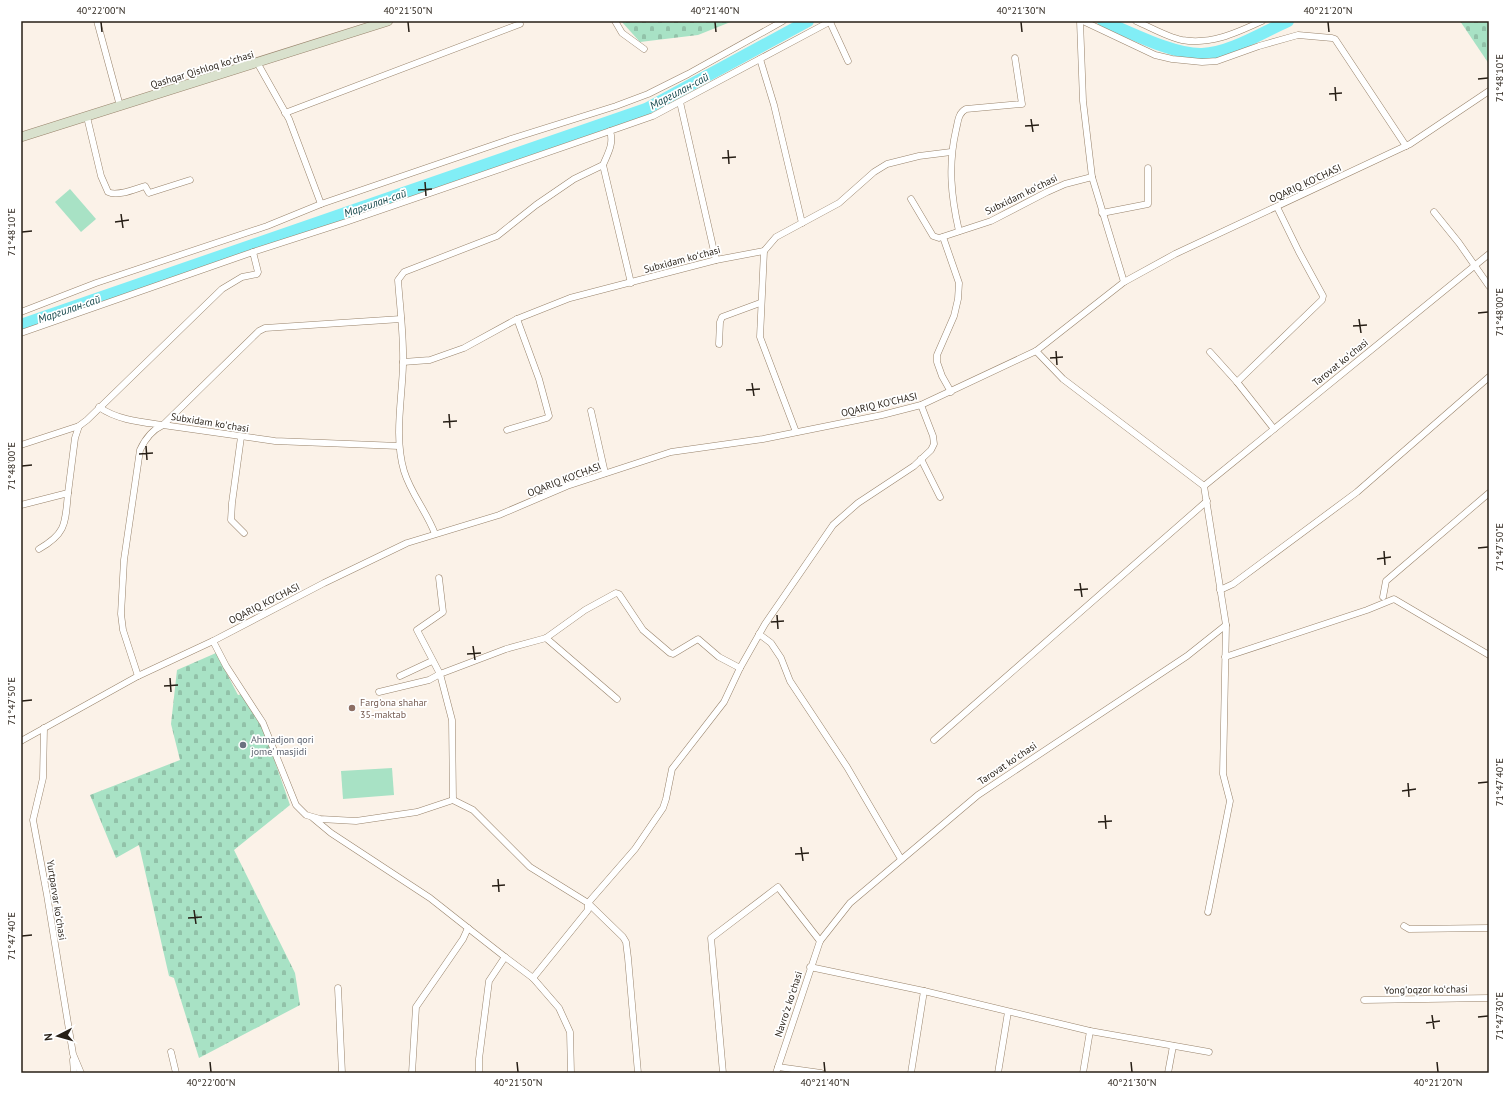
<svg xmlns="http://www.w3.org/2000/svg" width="1510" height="1094" font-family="'PT Sans',sans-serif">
<defs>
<pattern id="cemetery-stones" width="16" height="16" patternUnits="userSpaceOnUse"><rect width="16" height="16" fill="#a8e2c5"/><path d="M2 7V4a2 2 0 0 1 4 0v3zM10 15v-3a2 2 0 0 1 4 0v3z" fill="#91c1a8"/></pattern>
</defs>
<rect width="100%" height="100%" fill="#fbf2e8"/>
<g fill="url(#cemetery-stones)">
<path d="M 621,21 L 733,21 L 698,35 L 640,42 Z"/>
<path d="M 1460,21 L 1489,21 L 1489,64 Z"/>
<path d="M 216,653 L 238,695 L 242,694 L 265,733 L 290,805 L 234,850 L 295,973 L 300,1005 L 199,1058 L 174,978 L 169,976 L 139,845 L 116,858 L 90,795 L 180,760 L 171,724 L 177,670 Z"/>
</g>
<g fill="#a8e2c5">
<path d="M 70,189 L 96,219 L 81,232 L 55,202 Z"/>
<path d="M 392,768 L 394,795 L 343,799 L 341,771 Z"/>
</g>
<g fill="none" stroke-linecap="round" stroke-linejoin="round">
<g stroke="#81eef6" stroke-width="12">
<path d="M 1103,21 C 1130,32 1174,55 1202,54 C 1230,53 1263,32 1288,21"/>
<path d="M 21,325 L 646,109 L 808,21"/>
</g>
<g stroke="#98836b" stroke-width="7">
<g id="street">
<path d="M 97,21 L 120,106"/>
<path d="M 615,21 L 622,33 L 644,49"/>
<path d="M 1080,21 L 1083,101 L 1092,177 L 1124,282"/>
<path d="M 1083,21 L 1155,55 L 1172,59 L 1202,62 L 1217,61 L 1259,46 L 1298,35 L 1332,38 L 1335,39 L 1406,146"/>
<path d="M 1136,21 C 1150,27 1167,37 1182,40 C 1211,45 1236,33 1262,21"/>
<path d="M 830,22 L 848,61"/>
<path d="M 760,59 L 774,105 L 802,223"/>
<path d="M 258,64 L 289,119 L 321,204"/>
<path d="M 680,102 L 716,260"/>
<path d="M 285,113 L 520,24"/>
<path d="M 87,117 L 101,176 L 108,192 C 117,197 135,189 145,186 L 149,193 L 190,180"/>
<path d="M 911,199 L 933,236 L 939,238 L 991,221 L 1047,192 L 1065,184 L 1092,177"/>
<path d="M 1434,212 L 1459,243 L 1489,286"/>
<path d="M 1102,213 L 1148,204 L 1148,168"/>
<path d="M 959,231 C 951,196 948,165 956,130 C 958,122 958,113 966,109 L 1022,104 L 1015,58"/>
<path d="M 943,237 L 959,283 L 958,299 L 954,316 L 937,355 L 937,362 L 942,376 L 951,392"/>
<path d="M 764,251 L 760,337 L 796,432"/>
<path d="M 253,252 L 346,222 L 610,131"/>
<path d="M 631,283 L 603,165 C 608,153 614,144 610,131 L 653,116 L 831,21"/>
<path d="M 21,312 L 96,283 L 267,226 L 321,204 L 508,140 L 616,106 L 648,94 L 688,74 L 783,21"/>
<path d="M 21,333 L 253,252 L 258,272 L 257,274 L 242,277 L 222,289 L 87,420 L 79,426 L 75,438 L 68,493 L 21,505"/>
<path d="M 719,344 L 720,322 L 722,317 L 760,303"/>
<path d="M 1036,351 L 1063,379 L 1204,486 L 1226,625 L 1223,774 L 1230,801 L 1208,912"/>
<path d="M 1210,352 L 1237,382 L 1274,429"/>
<path d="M 403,362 L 430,360 L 464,348 L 517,319 L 570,298 L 716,260 L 764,251 L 776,237 L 839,203 L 874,172 L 887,164 L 919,156 L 951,152"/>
<path d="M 1237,382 L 1322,300 L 1323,296 L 1299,252 L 1277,207"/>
<path d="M 99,407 C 117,420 141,422 163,425 L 259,331 L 265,328 L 401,319"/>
<path d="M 591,411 L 605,473"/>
<path d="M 507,430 L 547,418 L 549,416 L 539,379 L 517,319"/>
<path d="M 241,437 L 232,503 L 231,520 L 244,533"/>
<path d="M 21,445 L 79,426"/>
<path d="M 921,459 L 940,497"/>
<path d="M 1204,486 L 1489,254"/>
<path d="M 435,534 C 427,512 411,494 404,471 C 394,437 402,400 403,365 C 404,337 400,308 398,280 L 404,272 L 497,236 L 536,205 L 574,179 L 603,165"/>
<path d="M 39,549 C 67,533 65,523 68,493"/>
<path d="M 1220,590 L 1233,584 L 1357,492 L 1489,377"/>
<path d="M 1383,597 L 1386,581 L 1489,493"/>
<path d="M 759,634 L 771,643 L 781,658 L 790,681 L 847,767 L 901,859"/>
<path d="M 546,638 L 617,699"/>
<path d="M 213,641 L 226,666 L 263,723 L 296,805 L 306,815 L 320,819 L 356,821 L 417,812 L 453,800 L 473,810 L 530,867 L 588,903 L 623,937 L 626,942 L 628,958 L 638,1073"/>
<path d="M 1225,657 L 1367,610 L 1394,599 L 1489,655"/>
<path d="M 138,676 L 123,630 L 121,614 L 124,560 L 140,450 C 145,439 152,430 163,425 L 275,441 L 399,446"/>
<path d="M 400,676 L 432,661"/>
<path d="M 379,692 L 429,680 L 440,674 L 417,630 L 443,612 L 439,578"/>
<path d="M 44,728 L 43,778 L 33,820 L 47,895 L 73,1054 L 81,1073"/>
<path d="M 934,740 L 1207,501"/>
<path d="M 21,741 L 138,676 L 213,641 L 324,583 L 407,543 L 499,515 L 567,486 L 671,452 L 763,439 L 882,415 L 921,405 L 1036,351 L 1124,282 L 1175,254 L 1410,144 L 1489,91"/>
<path d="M 453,800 L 452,720 L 440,674 L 506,649 L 546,638 L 585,610 L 616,593 L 619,594 L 643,630 L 670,653 L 673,654 L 698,639 L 719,657 L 740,668"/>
<path d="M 313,818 L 331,833 L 430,898 L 468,928"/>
<path d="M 1404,926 L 1409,929 L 1489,928"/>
<path d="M 810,967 L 924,991 L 1090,1031 L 1209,1052"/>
<path d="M 533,978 L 559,1008 L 570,1032 L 571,1073"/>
<path d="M 338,988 L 342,1073"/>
<path d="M 1364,1000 L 1489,998"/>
<path d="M 171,1052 L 176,1073"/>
<path d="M 73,1060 L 74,1073"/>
<path d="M 778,1067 L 821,1073"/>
<path d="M 412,1073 L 416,1007 L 463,939 L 468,928 L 505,957"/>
<path d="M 479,1073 L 479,1059 L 489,981 L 505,957 L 533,978 L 588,910 L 588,903 L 635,849 L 663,808 L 666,799 L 672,769 L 724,702 L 740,668 L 765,624 L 833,525 L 858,503 L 914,466 L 931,450 L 934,444 L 933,436 L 921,405"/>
<path d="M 723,1073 L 711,938 L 778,887 L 820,941"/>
<path d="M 776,1073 L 820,941 L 850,903 L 978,795 L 1187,656 L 1226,625"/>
<path d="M 911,1073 L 924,991"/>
<path d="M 998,1073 L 1008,1012"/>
<path d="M 1083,1073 L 1090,1031"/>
<path d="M 1168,1073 L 1173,1046"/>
</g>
</g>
<g stroke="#98836b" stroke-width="10">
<path id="secondary" d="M 21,137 L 388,21"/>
</g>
<use href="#street" stroke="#fff" stroke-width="6"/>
<use href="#secondary" stroke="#d9e1cd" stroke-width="9"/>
</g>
<path fill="none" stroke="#271f16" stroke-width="1.5" d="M 101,22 L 102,32M 408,22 L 409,32M 715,22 L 716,32M 1021,22 L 1022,32M 1328,22 L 1329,32M 1478,79 L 1488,78M 1335,87 L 1336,101M 1329,94 L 1342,93M 1031,119 L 1033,132M 1025,126 L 1039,125M 728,150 L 729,164M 722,158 L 736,157M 425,182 L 426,196M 418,190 L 432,189M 121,214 L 123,228M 115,222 L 129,220M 22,232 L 32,231M 1478,313 L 1488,312M 1359,319 L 1361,333M 1353,326 L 1367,325M 1056,351 L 1057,365M 1050,358 L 1063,357M 752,383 L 754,396M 746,390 L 760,389M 449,414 L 450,428M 443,422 L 457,421M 146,446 L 147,460M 139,454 L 153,453M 22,466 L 32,465M 1478,548 L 1488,547M 1384,551 L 1385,565M 1377,559 L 1391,557M 1080,583 L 1082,597M 1074,590 L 1088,589M 777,615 L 778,629M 771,622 L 784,621M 473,646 L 475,660M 467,654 L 481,653M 170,678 L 171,692M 164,686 L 178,685M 22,701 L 32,700M 1408,783 L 1409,797M 1478,783 L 1488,782M 1402,791 L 1416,789M 1105,815 L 1106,829M 1098,822 L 1112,821M 801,847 L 803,861M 795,854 L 809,853M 498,879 L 499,892M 492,886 L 505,885M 194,910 L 196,924M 188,918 L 202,917M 22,936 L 32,935M 1432,1015 L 1434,1029M 1478,1017 L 1488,1016M 1426,1023 L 1440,1021M 210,1062 L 211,1072M 517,1062 L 518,1072M 824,1062 L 825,1072M 1131,1062 L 1132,1072M 1437,1062 L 1438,1072"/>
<circle fill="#8d6e63" stroke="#fff" stroke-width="1.5" cx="352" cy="708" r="4"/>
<circle fill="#6b7280" stroke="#fff" stroke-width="1.5" cx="243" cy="745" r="4"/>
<g text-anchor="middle" stroke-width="3.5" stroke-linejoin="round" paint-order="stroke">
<g font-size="10" fill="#271f16" stroke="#fff">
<text transform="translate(202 69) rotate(-17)" y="4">Qashqar Qishloq koʻchasi</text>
<text transform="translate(1305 183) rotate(-25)" y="4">OQARIQ KO'CHASI</text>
<text transform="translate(1021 194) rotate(-26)" y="4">Subxidam koʻchasi</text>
<text transform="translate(682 259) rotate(-15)" y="4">Subxidam koʻchasi</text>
<text transform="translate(1340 362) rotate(-39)" y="4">Tarovat koʻchasi</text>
<text transform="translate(879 404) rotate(-13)" y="4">OQARIQ KO'CHASI</text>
<text transform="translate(210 422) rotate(9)" y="4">Subxidam koʻchasi</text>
<text transform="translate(564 479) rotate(-21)" y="4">OQARIQ KO'CHASI</text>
<text transform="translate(264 603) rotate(-27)" y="4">OQARIQ KO'CHASI</text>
<text transform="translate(1007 763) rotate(-34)" y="4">Tarovat koʻchasi</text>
<text transform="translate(57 900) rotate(81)" y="4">Yurtparvar koʻchasi</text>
<text transform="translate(1426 989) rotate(-1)" y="4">Yongʻoqzor koʻchasi</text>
<text transform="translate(788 1004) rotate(-72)" y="4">Navroʻz koʻchasi</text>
</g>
<g font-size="10" fill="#785e54" stroke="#fff" text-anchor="start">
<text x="360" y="706">Farg'ona shahar<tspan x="360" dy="12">35-maktab</tspan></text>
</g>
<g font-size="10" fill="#5b616d" stroke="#fff" text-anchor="start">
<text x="251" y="743">Ahmadjon qori<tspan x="251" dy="12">jome' masjidi</tspan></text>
</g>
<g font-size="11" font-style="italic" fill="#15474b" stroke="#fff">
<text transform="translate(679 91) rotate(-28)" y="4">Маргилан-сай</text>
<text transform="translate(375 203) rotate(-19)" y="4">Маргилан-сай</text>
<text transform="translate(69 309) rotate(-19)" y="4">Маргилан-сай</text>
</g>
</g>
<rect width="1510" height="1094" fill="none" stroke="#ffffff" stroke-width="44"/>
<g transform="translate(58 1036) rotate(264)" stroke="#ffffff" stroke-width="3" paint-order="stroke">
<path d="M0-3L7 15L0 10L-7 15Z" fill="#271f16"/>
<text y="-6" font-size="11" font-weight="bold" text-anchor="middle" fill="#271f16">N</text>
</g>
<rect x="22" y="22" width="1466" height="1050" fill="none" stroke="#271f16" stroke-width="1.5"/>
<g font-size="10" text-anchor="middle" fill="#271f16">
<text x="101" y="14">40°22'00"N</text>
<text x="408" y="14">40°21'50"N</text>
<text x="715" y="14">40°21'40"N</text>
<text x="1021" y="14">40°21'30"N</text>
<text x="1328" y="14">40°21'20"N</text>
<text transform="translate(1499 78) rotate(-90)" y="4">71°48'10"E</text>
<text transform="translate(11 232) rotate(-90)" y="4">71°48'10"E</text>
<text transform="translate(1499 312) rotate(-90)" y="4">71°48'00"E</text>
<text transform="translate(11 466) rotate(-90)" y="4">71°48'00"E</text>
<text transform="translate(1499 547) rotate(-90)" y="4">71°47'50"E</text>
<text transform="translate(11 701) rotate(-90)" y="4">71°47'50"E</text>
<text transform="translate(1499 782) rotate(-90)" y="4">71°47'40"E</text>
<text transform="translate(11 936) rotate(-90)" y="4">71°47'40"E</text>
<text transform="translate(1499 1016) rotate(-90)" y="4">71°47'30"E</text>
<text x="211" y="1086">40°22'00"N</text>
<text x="518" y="1086">40°21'50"N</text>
<text x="825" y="1086">40°21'40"N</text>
<text x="1132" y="1086">40°21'30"N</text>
<text x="1438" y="1086">40°21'20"N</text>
</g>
</svg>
